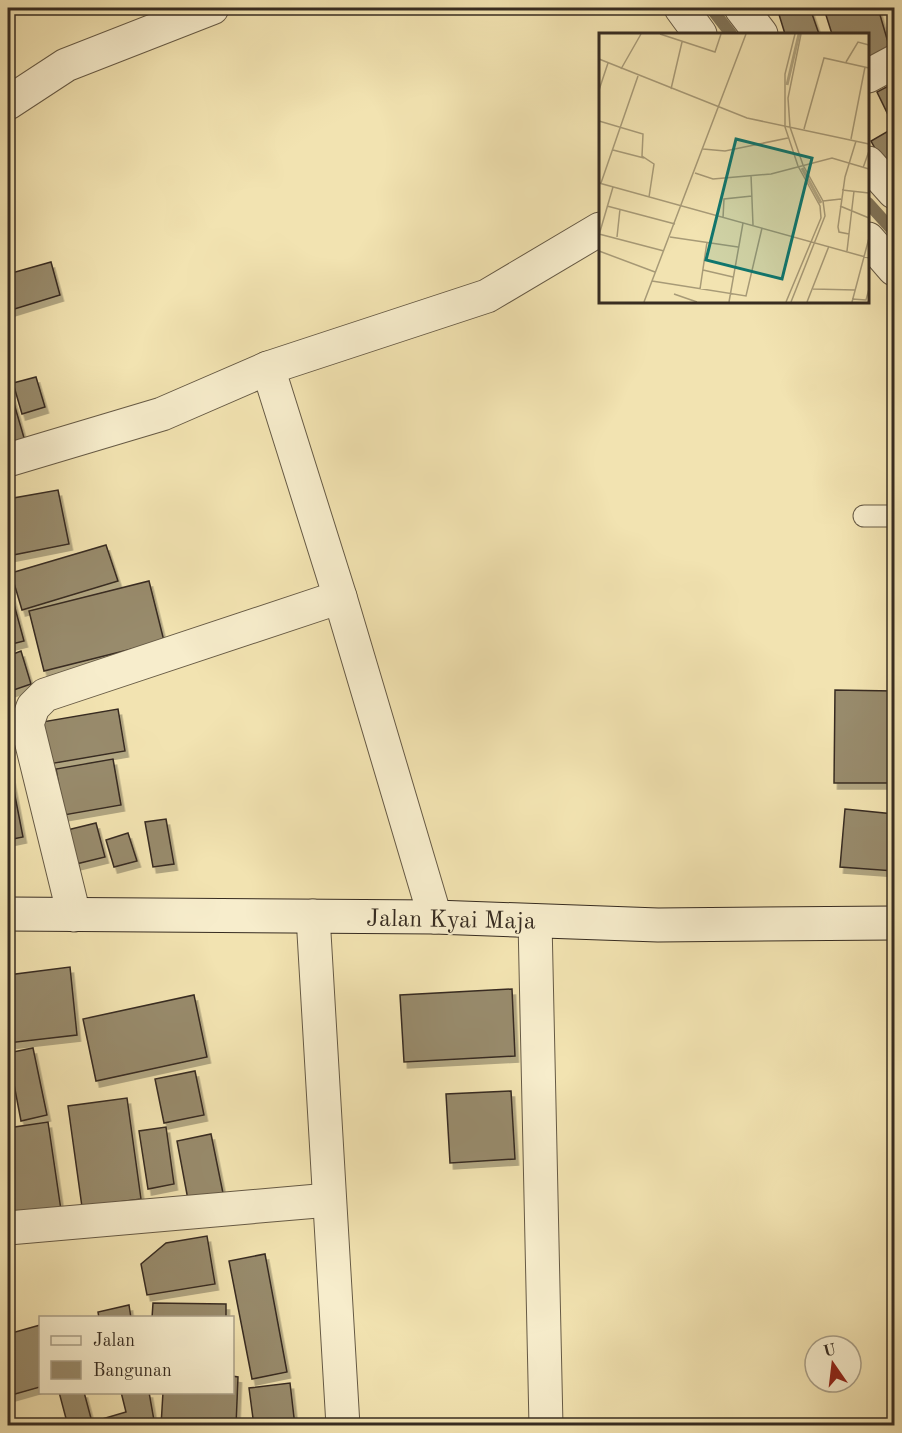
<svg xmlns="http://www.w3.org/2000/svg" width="902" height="1433" font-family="'Old Standard TT',serif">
<defs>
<filter id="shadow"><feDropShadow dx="3.5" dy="6" stdDeviation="0" flood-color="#0004"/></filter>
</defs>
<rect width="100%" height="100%" fill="#f2e3b1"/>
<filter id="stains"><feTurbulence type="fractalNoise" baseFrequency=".00333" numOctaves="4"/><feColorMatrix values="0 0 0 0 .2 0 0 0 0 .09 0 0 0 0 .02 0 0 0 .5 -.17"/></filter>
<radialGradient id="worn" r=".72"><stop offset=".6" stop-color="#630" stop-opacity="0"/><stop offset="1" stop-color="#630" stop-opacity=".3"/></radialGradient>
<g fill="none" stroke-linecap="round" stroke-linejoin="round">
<g stroke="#81755a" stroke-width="12">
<path d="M 711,8 L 731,34"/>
<path d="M 868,203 L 894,232"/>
</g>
</g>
<g fill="#988b6c" stroke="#372c21" stroke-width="1.5" filter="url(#shadow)">
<path d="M 777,8 L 810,8 L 819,34 L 785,34 Z"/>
<path d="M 839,8 L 878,8 L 892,56 L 868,63 L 868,34 L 832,34 L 825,12 Z"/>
<path d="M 894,83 L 894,127 L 877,92 Z"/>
<path d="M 890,130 L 894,138 L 894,183 L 871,141 Z"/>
<path d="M 51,262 L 60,295 L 8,311 L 8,274 Z"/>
<path d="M 36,377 L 45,407 L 22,414 L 13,383 Z"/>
<path d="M 8,383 L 27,448 L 8,453 Z"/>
<path d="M 58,490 L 69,544 L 8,556 L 8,499 Z"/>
<path d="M 106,545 L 118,581 L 22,610 L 11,573 Z"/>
<path d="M 149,581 L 164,641 L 44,671 L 29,611 Z"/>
<path d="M 8,582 L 24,641 L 8,645 Z"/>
<path d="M 21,651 L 31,684 L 8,692 L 8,656 Z"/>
<path d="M 835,690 L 894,691 L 894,783 L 834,783 Z"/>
<path d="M 118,709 L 125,751 L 49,764 L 42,722 Z"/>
<path d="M 113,759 L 121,805 L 64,815 L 56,769 Z"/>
<path d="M 8,760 L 23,837 L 8,840 Z"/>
<path d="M 845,809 L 894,814 L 894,871 L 840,867 Z"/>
<path d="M 166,819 L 174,864 L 153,867 L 145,822 Z"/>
<path d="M 96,823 L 105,857 L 72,865 L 63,831 Z"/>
<path d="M 128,833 L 137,861 L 114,867 L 106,840 Z"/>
<path d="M 70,967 L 77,1035 L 8,1043 L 8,975 Z"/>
<path d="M 512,989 L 515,1056 L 404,1062 L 400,995 Z"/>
<path d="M 194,995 L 207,1057 L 96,1081 L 83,1019 Z"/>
<path d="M 33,1048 L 47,1115 L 21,1121 L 8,1053 Z"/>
<path d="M 195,1071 L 204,1115 L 164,1123 L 155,1079 Z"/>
<path d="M 511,1091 L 515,1159 L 450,1163 L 446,1094 Z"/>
<path d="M 127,1098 L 141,1199 L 82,1207 L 68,1106 Z"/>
<path d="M 48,1122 L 61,1210 L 8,1218 L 8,1128 Z"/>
<path d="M 166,1127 L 174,1184 L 148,1189 L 139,1131 Z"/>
<path d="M 211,1134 L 224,1198 L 189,1205 L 177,1141 Z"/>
<path d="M 207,1236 L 215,1284 L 147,1295 L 141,1264 L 166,1243 Z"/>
<path d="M 265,1254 L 287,1372 L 252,1379 L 229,1261 Z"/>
<path d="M 153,1303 L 226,1304 L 226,1318 L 152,1318 Z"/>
<path d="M 129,1305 L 131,1318 L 99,1318 L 98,1312 Z"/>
<path d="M 40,1325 L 40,1387 L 8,1396 L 8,1334 Z"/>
<path d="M 232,1376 L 238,1377 L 236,1426 L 161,1426 L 163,1392 L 232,1392 Z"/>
<path d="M 290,1383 L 295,1426 L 254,1426 L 249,1388 Z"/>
<path d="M 59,1392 L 84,1392 L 92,1422 L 126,1412 L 121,1392 L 149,1392 L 155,1426 L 68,1426 Z"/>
</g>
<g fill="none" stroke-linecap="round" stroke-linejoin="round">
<g stroke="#665a45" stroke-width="23">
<path id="service" d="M 864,516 L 894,516"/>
</g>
<g stroke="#665a45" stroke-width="35">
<g id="minor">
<path d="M 681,8 L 700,34"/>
<path d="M 741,8 L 761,34"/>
<path d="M 868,76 L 894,62"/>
<path d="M 8,103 L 66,65 L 212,8"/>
<path d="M 868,163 L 894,192"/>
<path d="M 868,239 L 894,269"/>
<path d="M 268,368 L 340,597 L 435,917"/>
<path d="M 8,460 L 162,414 L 268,368 L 487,296 L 600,229"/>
<path d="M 74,915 L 27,724 L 33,707 L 45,695 L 340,597"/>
<path d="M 313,916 L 343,1426"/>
<path d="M 535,921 L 546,1426"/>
<path d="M 8,1228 L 329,1200"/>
</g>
</g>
<g stroke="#372c21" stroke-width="35">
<path id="secondary" d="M 8,914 L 435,917 L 658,925 L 894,923"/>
</g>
<use href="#service" stroke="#f7edcc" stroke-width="21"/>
<use href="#minor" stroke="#f7edcc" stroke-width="33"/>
<use href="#secondary" stroke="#f7edcc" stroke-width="33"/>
</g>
<g text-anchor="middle" stroke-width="4.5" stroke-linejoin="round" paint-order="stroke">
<g font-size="24" fill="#372c21" stroke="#f7edcc">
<text transform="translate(451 919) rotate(1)" y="8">Jalan Kyai Maja</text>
</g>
</g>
<g transform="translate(599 33)">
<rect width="270" height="270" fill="#f2e3b1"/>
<path fill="none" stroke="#b2a580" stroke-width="3" d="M 188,52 L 200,1M 203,135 L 222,170"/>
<path fill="none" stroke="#a79a77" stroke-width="1.5" d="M 61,1 L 116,19 L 122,1M 0,26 L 148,85 L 270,111M 247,29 L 259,9 L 270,12M 22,36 L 42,1M 72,56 L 83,9M 0,57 L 9,30M 0,88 L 44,101 L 43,123 L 55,131 L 50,164M 205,96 L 225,25 L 270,35M 252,106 L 266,34M 104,116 L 126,118 L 189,105M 14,117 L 45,125M 264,135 L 270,118M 96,140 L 114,146 L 172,141 L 233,125 L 270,136M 152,142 L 154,192M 0,150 L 270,225M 2,150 L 39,43M 243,157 L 270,160M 224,168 L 242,166M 8,173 L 76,191M 241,173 L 270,185M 124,185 L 125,166 L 153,163M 0,201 L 65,218M 250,201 L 240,199 L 239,194 L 246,144 L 257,108M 0,202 L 14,154M 18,204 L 21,176M 71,204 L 139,214M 0,218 L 56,239M 248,218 L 255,158M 104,237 L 134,244M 53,248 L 147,263 L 163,195M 101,256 L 108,209M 214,256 L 256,257M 75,261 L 98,269M 253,266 L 267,267 L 270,256M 45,269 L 147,1M 130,269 L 144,190M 187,269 L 222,185 L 221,173 L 199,133 L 186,94 L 186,41 L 196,1M 192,269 L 226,183 L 224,168 L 204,132 L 191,94 L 189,65 L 202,1M 208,269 L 230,213M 253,269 L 270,205"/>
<path fill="#0f766e" fill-opacity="0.15" stroke="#0f766e" stroke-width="3" d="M 137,106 L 213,125 L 183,246 L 107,227 Z"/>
<rect width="270" height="270" fill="none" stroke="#372c21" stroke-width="3"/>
</g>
<rect width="902" height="1433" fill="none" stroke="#f2e3b1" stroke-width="30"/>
<rect x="9" y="9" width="884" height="1415" fill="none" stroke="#372c21" stroke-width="3"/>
<rect x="15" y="15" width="872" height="1403" fill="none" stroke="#372c21" stroke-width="1.5"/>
<rect x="39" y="1316" width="195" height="78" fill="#f7edcc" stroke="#aaa088" stroke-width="1.5"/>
<rect x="51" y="1336" width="30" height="9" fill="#f7edcc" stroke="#aaa088" stroke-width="1.5"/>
<text x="93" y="1346" font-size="18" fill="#372c21">Jalan</text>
<rect x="51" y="1361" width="30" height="18" fill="#988b6c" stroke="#aaa088" stroke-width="1.5"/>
<text x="93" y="1376" font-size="18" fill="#372c21">Bangunan</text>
<g transform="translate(833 1364) rotate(346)"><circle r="28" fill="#f7edcc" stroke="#aaa088" stroke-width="1.5"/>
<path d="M0-4.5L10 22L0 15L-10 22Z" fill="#8f2418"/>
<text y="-9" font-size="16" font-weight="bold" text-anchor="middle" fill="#372c21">U</text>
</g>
<rect width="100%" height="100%" filter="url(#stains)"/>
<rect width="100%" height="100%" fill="url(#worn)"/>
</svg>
